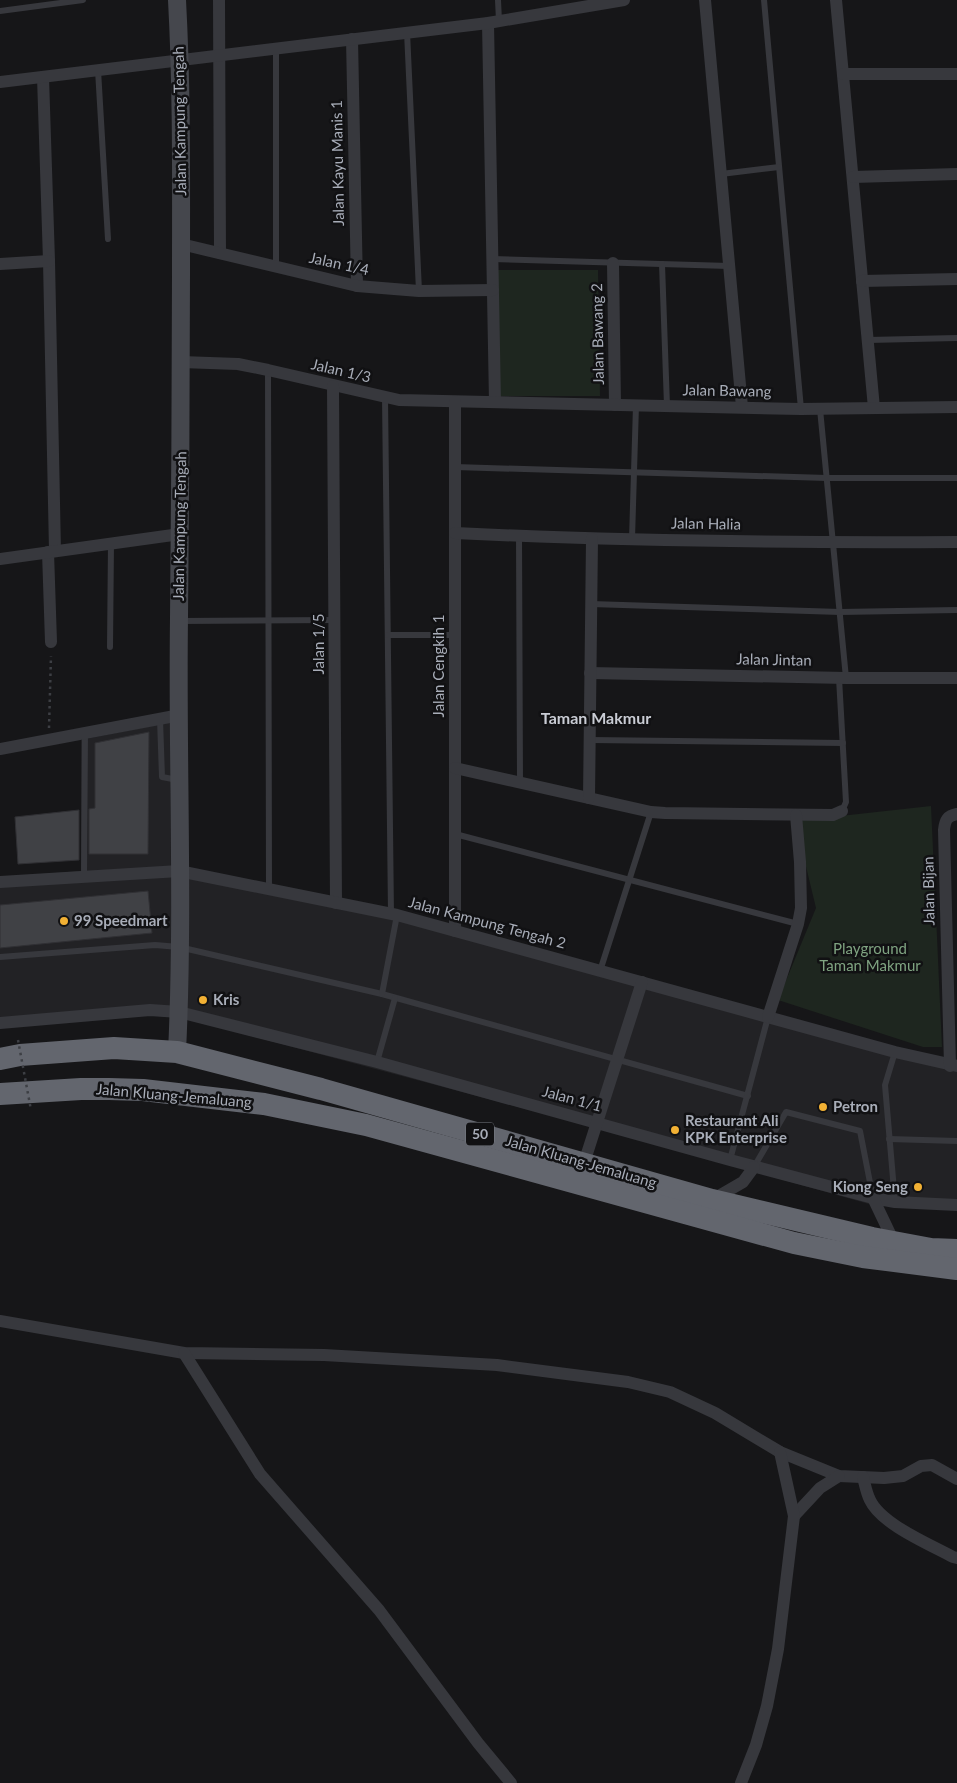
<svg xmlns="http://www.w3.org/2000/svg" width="957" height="1783" font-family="Lato,sans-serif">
<rect width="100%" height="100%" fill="#161618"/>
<path fill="#222225" d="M 170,722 L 171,876 L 188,878 L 400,921 L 957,1071 L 957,1210 L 869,1204 L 579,1123 L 187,1019 L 148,1015 L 0,1028 L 0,877 L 81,871 L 81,740 Z"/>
<g fill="#1e261f">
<path d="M 498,270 L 598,270 L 600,396 L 498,396 Z"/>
<path d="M 931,806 L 942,1047 L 923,1047 L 778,1000 L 816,908 L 795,821 Z"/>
</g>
<g fill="#404145" stroke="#303034">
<path d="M 149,732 L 148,854 L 89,854 L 89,809 L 95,808 L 95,743 Z"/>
<path d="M 79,810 L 79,860 L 18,864 L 15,817 Z"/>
<path d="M 148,891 L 152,933 L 0,948 L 0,905 Z"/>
</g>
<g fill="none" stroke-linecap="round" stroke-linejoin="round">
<path stroke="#3d3f44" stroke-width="2.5" stroke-dasharray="2.5 4" stroke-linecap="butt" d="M 49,728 L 51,656"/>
<g stroke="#37383d" stroke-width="6">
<path d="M 498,0 L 499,21"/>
<path d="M 764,0 L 801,409"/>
<path d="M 0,11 L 83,0"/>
<path d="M 407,32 L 419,291"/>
<path d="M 98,70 L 108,239"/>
<path d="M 721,174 L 779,167"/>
<path d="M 492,259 L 729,266"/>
<path d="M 662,264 L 667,406"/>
<path d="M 276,267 L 276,48"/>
<path d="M 868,340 L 957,338"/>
<path d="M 268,370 L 269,889"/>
<path d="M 385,397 L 391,914"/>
<path d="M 820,409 L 846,678"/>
<path d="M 455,467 L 827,478 L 957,478"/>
<path d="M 519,536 L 520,782"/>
<path d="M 632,539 L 636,405"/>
<path d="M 591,604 L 840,612 L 957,610"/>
<path d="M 180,621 L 335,620"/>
<path d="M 388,635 L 455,635"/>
<path d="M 110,647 L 111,543"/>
<path d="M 839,678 L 846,802 L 842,811"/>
<path d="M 160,719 L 162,777 L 178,780"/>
<path d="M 590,740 L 843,743"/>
<path d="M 455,834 L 798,924"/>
<path d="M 84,876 L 85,733"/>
<path d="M 0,957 L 155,945 L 179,947 L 382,994 L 748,1096"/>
<path d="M 600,971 L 651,812"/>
<path d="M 382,994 L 397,915"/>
<path d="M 895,1052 L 885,1085 L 895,1202"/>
<path d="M 377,1062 L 395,998"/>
<path d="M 889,1139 L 957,1141"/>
<path d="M 730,1160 L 768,1017"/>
<path d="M 754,1167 L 786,1112 L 860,1131 L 873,1198"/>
</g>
<g stroke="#37383d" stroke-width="12">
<path d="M 219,0 L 220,253"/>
<path d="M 705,0 L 742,407"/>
<path d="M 836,0 L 874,408"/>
<path d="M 488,23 L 495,402"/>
<path d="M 352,39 L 357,286"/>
<path d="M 843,74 L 957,74"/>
<path d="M 43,77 L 49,261 L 55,551"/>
<path d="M 0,82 L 488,23 L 624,0"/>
<path d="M 853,177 L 957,174"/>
<path d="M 181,244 L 357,286 L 419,291 L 493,290"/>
<path d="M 613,263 L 615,405"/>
<path d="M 0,264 L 49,261"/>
<path d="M 862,281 L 957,279"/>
<path d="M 181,362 L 238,364 L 268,370 L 399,400 L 801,409 L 957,407"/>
<path d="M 333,386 L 336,903"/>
<path d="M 455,402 L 455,931"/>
<path d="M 455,533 C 622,541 790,543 957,542"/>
<path d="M 48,552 L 51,642"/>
<path d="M 0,559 L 180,534"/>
<path d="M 590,673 L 846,678 L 957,678"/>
<path d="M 0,749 L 180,715"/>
<path d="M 455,768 L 651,812 L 665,813 L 833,815 L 842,811"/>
<path d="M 589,798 L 592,539"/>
<path d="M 0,882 L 179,871 L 397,915 L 895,1052 L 957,1066"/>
<path d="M 768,1017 L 798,924 L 801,908 L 800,862 L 796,815"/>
<path d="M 0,1023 L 150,1010 L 179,1012 L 377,1062 L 730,1160 L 873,1198 L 895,1202 L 957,1205"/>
<path d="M 950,1066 L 944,830 C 945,820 947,816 957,814"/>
<path d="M 584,1163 L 642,982"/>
<path d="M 873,1198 L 894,1242"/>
<path d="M 712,1200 L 743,1182 L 754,1167"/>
<path d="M 0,1321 L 184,1353 L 324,1355 L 497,1365 L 628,1382 L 670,1392 L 715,1413 L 780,1452 L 839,1476 L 884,1478 L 903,1476 L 921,1466 L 932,1465 L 957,1479"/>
<path d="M 184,1353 L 260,1474 L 379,1610 L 478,1743 L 511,1783"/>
<path d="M 863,1477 C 865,1484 866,1492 870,1500 C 881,1524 929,1544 953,1557 L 957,1558"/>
<path d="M 794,1516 L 820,1488 L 839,1476"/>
<path d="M 741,1783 L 756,1745 L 767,1706 L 778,1649 L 794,1516 L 780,1452"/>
</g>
<path stroke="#45474d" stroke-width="18" d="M 177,0 C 182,91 181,183 181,275 C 181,389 180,504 179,618 C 177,763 184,907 177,1052"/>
<g stroke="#63666e" stroke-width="22">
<path d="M 0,1059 L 20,1055 L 114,1048 L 177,1052 L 321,1089 L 712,1200 L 872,1238 L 931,1249 L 957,1250"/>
<path d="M 0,1094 L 81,1089 L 109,1089 L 143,1090 L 264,1104 L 366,1125 L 794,1243 L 863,1257 L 957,1269"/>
</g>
<path stroke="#3d3f44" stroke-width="2.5" stroke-dasharray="2.5 4" stroke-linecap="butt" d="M 18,1040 L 31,1110"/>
</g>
<g fill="#f2b134" stroke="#111113" stroke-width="2">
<circle cx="64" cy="921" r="5"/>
<circle cx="203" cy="1000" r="5"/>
<circle cx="823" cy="1107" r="5"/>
<circle cx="675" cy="1130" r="5"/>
<circle cx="918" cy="1187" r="5"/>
</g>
<g text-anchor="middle" stroke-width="5" stroke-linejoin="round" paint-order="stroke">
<rect fill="#111113" stroke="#7b7e86" stroke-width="1" x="466" y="1122.5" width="28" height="23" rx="4"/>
<g font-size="14" font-weight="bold" fill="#a8adb8">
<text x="480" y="1139">50</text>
</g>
<g font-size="15" fill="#a8adb8" stroke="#111113">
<text transform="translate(180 121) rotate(-91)" y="5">Jalan Kampung Tengah</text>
<text transform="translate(338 163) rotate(-91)" y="5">Jalan Kayu Manis 1</text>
<text transform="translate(339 264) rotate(12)" y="5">Jalan 1/4</text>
<text transform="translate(598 334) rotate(-91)" y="5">Jalan Bawang 2</text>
<text transform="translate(341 371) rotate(13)" y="5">Jalan 1/3</text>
<text transform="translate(727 391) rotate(1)" y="5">Jalan Bawang</text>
<text transform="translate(706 524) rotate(1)" y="5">Jalan Halia</text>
<text transform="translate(180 526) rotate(-89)" y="5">Jalan Kampung Tengah</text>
<text transform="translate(319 644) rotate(-90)" y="5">Jalan 1/5</text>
<text transform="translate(774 660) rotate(1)" y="5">Jalan Jintan</text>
<text transform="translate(439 666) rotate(-90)" y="5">Jalan Cengkih 1</text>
<text transform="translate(929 891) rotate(-91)" y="5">Jalan Bijan</text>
<text transform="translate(487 923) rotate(15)" y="5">Jalan Kampung Tengah 2</text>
<text transform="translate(174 1096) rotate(5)" y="5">Jalan Kluang-Jemaluang</text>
<text transform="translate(572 1099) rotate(15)" y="5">Jalan 1/1</text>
<text transform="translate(581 1162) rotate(16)" y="5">Jalan Kluang-Jemaluang</text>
</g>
<g font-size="15" font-weight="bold" fill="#a8adb8" stroke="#111113" text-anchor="start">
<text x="74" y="926">99 Speedmart</text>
<text x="213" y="1005">Kris</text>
<text x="833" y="1112">Petron</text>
<text x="685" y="1126">Restaurant Ali<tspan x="685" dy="17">KPK Enterprise</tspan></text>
<text x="908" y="1192" text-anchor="end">Kiong Seng</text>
</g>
<g font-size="15" fill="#7fa381" stroke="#111113">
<text x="870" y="954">Playground<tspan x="870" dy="17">Taman Makmur</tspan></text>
</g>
<g font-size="16" font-weight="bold" fill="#c9ccd4" stroke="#111113">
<text x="596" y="724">Taman Makmur</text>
</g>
</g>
</svg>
